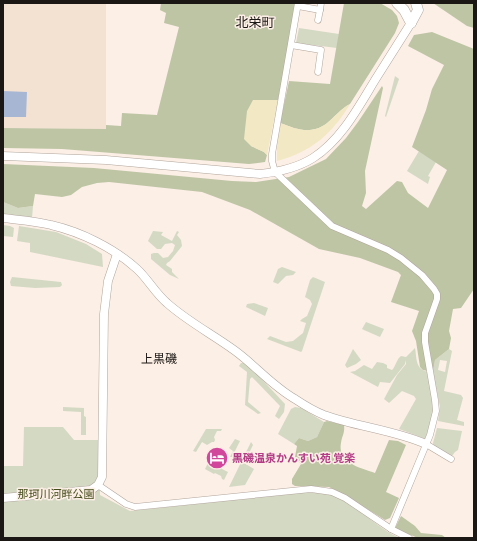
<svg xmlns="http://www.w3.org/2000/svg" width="477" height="541" font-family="'Archivo Narrow','Noto Sans JP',sans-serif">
<rect width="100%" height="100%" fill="#fcefe6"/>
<path fill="#f3e1d2" d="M 3,3 L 106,3 L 106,129 L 3,128 Z"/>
<g fill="#d4d9c4" fill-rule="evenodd">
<path d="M 299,28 L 339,34 L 337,48 L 296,43 Z"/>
<path d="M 395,76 L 399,79 L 386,117 L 385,116 Z"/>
<path d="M 419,151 L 436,162 L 428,176 L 430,177 L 428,184 L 407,171 Z"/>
<path d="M 3,202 L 18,208 L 33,206 L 32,218 L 3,214 Z"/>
<path d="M 3,225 L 10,226 L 14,228 L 13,237 L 3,236 Z"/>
<path d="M 19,226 L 56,232 L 86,244 L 102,254 L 103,267 L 30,252 L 30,243 L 17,241 Z"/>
<path d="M 153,231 L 163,232 L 161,235 L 172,241 L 177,231 L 179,232 L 177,235 L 181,240 L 182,246 L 170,261 L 167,263 L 166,265 L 172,269 L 172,272 L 179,279 L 170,275 L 151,259 L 151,254 L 154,253 L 158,253 L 163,258 L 168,257 L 173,251 L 175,245 L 172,243 L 165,244 L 161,249 L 157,249 L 148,241 Z"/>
<path d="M 282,267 L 296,272 L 293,275 L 286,276 L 278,284 L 273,282 L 278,269 Z"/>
<path d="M 12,277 L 61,282 L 62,285 L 60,287 L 35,288 L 11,286 L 10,282 Z"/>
<path d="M 313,277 L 325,282 L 302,351 L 301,352 L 267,339 L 270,336 L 286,342 L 293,341 L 303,333 L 306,323 L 300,321 L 302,319 L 307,316 L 312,304 L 310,300 L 305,297 L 310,280 Z"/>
<path d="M 254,303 L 268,308 L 265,316 L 246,307 L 247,304 Z"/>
<path d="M 366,322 L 384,329 L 380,337 L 364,330 L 362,329 Z"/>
<path d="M 415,348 C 417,359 415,369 428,372 C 432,387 435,405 432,420 C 431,427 428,433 426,439 L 399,429 L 416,399 L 414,396 L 402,391 L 389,403 L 384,399 L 397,375 L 406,364 L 406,360 L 405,364 L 390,383 L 380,382 L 378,387 L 350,372 L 355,371 L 364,365 L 372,369 L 377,362 L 383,363 L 387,365 L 387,368 L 392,370 C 396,366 396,360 401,356 L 406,357 Z"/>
<path d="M 353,349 L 361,360 L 356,364 L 347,368 L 345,365 Z"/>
<path d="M 449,349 L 452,351 L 444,391 L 461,395 L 463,398 L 457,420 L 464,422 L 464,426 L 438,421 L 440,407 L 433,372 L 435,360 ZM 440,360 L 447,361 L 445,372 L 438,370 Z"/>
<path d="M 241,363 L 244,363 L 255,372 L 285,404 L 284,412 L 279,419 L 275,416 L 280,406 L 252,377 L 250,379 L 248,402 L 261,413 L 258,414 L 245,405 L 247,372 L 239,366 Z"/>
<path d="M 63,407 L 84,408 L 84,416 L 86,417 L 86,435 L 81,435 L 81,412 L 63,411 Z"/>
<path d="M 295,407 L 301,408 L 324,422 L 317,437 L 308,441 L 299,438 L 294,444 L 278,434 L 291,409 Z"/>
<path d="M 24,427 L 63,427 L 74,440 L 98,440 L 100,495 L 130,511 L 307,492 C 314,493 322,492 329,494 C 353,500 375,528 400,538 L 3,538 L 3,466 L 23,466 Z"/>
<path d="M 437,428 L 462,431 L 458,450 L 455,452 L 452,456 L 434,446 L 433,443 Z"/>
<path d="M 206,429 L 222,429 L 221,431 L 217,431 L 214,437 L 215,440 L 214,442 L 212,442 L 207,445 L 202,442 L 196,452 L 193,451 Z"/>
<path d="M 235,439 L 240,441 L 232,457 L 230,457 L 233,451 L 229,448 Z"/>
<path d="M 251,442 L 253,445 L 244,463 L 254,469 L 245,485 L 229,487 Z"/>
<path d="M 226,452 L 228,453 L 222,467 L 222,469 L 228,472 L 224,480 L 222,479 L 221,476 L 215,473 L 214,474 L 205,469 L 208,463 L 218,468 L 219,467 Z"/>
</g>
<g fill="#bec5a5">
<path d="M 161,3 L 297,3 L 278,100 L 253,100 L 251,146 L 264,152 L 267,155 L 265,162 L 249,164 L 62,149 L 3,148 L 3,128 L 106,129 L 106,125 L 121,126 L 122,113 L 157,115 L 179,27 L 164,23 L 166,13 L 160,10 Z"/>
<path d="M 344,3 L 380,3 L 392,10 L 397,16 L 399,23 L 395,33 L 350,104 C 340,109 334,118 326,124 C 310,135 296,129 280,123 L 289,81 L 330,84 Z"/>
<path d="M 433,3 L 474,3 L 474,28 L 467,26 Z"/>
<path d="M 432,32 L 474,49 L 474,289 L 461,308 L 453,309 L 449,331 L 451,338 L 449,349 L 435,360 L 433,372 L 423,370 L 420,367 L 416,341 L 412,331 L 419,311 L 391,302 L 401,275 L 398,272 L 360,258 L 319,249 L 250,210 L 202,192 L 109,182 L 97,183 L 82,187 L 71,195 L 62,197 L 35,194 L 33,206 L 18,208 L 3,202 L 3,164 L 94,168 L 232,181 L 256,182 L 289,177 L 326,159 L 346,138 L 358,122 L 382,86 L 383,88 L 365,171 L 366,193 L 362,206 L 366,209 L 397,181 L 402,182 L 408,193 L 428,208 L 447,170 L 412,147 L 426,110 L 432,89 L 444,65 L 408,46 L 414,35 Z"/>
<path d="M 327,421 L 344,425 C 345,433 342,436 341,443 C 337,463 361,468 375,473 L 389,440 L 398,441 L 406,445 L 386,492 L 399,498 L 390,518 L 385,520 L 346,496 L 329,487 L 295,486 L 292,484 L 292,479 L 301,464 L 295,457 L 297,446 L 294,444 L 299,438 L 308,441 L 317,437 L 324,422 Z"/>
<path d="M 401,516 L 415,526 L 421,533 L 442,535 L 446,538 L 418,538 L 396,529 L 396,526 Z"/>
</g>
<g fill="#f2e8c3">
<path d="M 253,100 L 278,100 L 267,155 L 264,152 L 251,146 L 244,139 L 247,111 Z"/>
<path d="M 350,104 C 332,134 311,152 277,161 L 277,147 L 280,123 C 296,129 310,135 326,124 C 334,118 340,109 350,104 Z"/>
</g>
<path fill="#a7b7d3" d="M 3,91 L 27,92 L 26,117 L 3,117 Z"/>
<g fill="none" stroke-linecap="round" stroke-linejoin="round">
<g stroke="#b0a59c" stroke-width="7">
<g id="minor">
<path d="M 298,3 L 272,154 L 272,161 L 275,172 L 332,226 L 388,250 L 401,258 L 422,275 L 434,289 L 437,294 L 437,299 L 425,333 L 425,342 L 435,400 L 436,411 L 430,435 L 391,529"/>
<path d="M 298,6 L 320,10 L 321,3"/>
<path d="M 318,20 L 320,10"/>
<path d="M 291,45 L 321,50 L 318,72"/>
<path d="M 426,444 L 451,459"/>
<path d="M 98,485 L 126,504 L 135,507 L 311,489 L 332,492 L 345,498 L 391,529 L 409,538"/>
</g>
</g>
<g stroke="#b0a59c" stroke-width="9">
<g id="tertiary">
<path d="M 3,156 L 106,160 L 260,174 C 279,172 297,168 313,158 C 341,140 358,108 375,80 C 387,61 399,42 411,23"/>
<path d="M 3,218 C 19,220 36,221 51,225 C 81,232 114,248 137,269 C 148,279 155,293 167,303 C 187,321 212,334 234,350 C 255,365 272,386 295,399 C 304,405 314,411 324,415 C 358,427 393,430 426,444"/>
<path d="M 3,498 L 91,490 L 98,485 L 102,477 L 104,314 L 108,281 L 117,254"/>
</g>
</g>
<g stroke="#b0a59c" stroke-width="11">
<g id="primary">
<path d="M 397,3 L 404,10 L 411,23"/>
<path d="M 411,23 L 418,10 L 416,3"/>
</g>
</g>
<use href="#minor" stroke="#fff" stroke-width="6"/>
<use href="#tertiary" stroke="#fff" stroke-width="8"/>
<use href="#primary" stroke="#fff" stroke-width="10"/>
</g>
<defs>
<g id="hotel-disc" transform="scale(1.15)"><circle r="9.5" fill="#d1479c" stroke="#fcefe6"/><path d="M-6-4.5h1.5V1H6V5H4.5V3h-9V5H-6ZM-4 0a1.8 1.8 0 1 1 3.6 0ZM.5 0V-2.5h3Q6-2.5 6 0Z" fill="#fff"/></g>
</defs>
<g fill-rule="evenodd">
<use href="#hotel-disc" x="217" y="458"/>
</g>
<g text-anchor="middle" stroke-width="3" stroke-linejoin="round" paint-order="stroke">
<g font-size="11" font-weight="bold" fill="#b23c85" stroke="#fcefe6" text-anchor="start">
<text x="232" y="462">黒磯温泉かんすい苑 覚楽</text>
</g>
<g font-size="11" fill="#444c19" stroke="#fcefe6">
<text x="56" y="498">那珂川河畔公園</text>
</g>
<g font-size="12" fill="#1b1714" stroke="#fcefe6">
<text x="159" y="363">上黒磯</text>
</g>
<g font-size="13" fill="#1b1714" stroke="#fcefe6">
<text x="255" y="27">北栄町</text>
</g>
</g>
<rect width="477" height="541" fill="none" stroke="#1b1714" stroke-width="8"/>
</svg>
